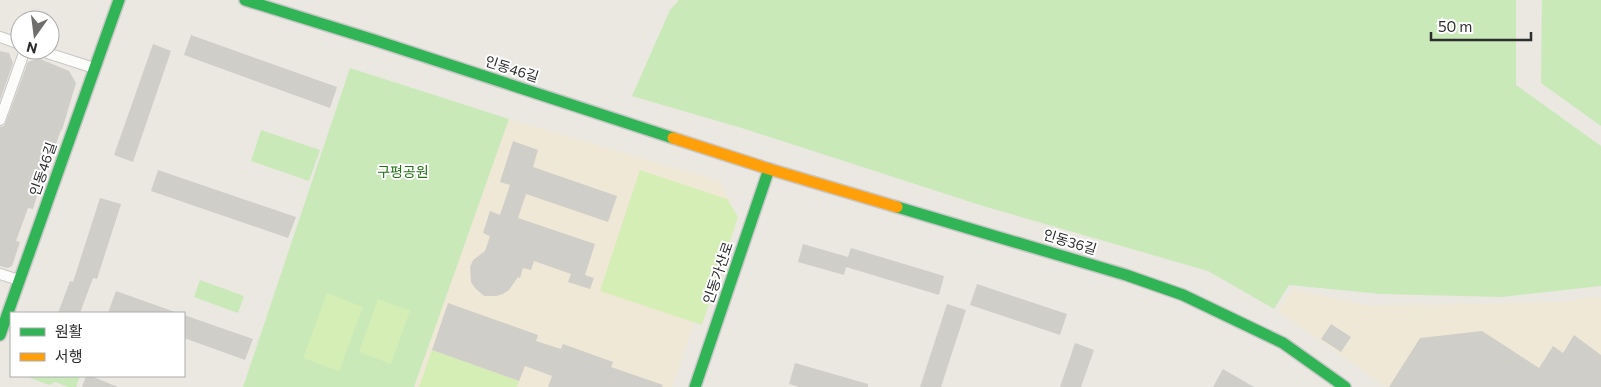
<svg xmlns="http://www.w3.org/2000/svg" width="1601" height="387" font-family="Commissioner,'Noto Sans KR',sans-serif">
<rect width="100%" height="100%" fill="#ebe8e2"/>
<g fill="#efe8d6">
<path d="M 509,119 L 719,181 L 734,209 L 672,387 L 414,387 Z"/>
<path d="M 1292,289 L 1369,306 L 1562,302 L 1594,297 L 1601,299 L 1601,387 L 1386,387 L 1278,311 Z"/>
</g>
<g fill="#c9e9b8">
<path d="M 679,0 L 1516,0 L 1516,85 L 1601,146 L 1601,286 L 1501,297 L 1381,294 L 1289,285 L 1274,309 L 1208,271 L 983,206 L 745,129 L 632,96 L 670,10 Z"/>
<path d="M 1542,0 L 1601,0 L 1601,126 L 1541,83 Z"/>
<path d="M 350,68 L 509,119 L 414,387 L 243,387 Z"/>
<path d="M 261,130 L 320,150 L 309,181 L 251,161 Z"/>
<path d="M 200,280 L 244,296 L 238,313 L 194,297 Z"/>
<path d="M 31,376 L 80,376 L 76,387 L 68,387 L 55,382 L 49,385 L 30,378 Z"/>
</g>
<g fill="#d5eeb5">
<path d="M 640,170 L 727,199 L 738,217 L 702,325 L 600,291 Z"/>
<path d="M 327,293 L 363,307 L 339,371 L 303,358 Z"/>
<path d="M 378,299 L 410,311 L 391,364 L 359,352 Z"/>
<path d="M 432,350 L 519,381 L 517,387 L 419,387 Z"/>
</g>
<g fill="#d0cec9">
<path d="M 191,35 L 337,87 L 330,108 L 184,55 Z"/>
<path d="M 153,44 L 171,51 L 133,162 L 114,155 Z"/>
<path d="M 0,51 L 9,53 L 13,63 L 0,100 Z"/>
<path d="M 38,58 L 69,71 L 76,83 L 62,130 L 61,130 L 52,155 L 50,154 L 33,209 L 28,208 L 16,241 L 20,242 L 12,266 L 8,268 L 0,266 L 0,127 L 4,126 L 6,122 L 28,62 Z"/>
<path d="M 513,141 L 538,150 L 533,167 L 617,196 L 608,222 L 526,194 L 518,218 L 595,244 L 585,275 L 594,278 L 590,289 L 568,282 L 571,274 L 534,261 L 531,270 L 523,268 L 520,278 L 518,277 L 509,290 L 503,294 L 496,296 L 484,296 L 475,288 L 471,282 L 470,267 L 473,260 L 485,251 L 490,236 L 483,233 L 490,211 L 500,215 L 510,185 L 500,182 Z"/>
<path d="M 158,170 L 296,217 L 288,238 L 151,191 Z"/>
<path d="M 100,198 L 121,204 L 97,279 L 93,278 L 80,313 L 58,313 L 70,281 L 73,282 Z"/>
<path d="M 803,244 L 848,257 L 851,248 L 944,276 L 939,295 L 846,267 L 844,275 L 798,262 Z"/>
<path d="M 977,284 L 1067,314 L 1060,335 L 970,305 Z"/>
<path d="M 116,291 L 175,312 L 174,313 L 108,313 Z"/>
<path d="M 448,303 L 538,335 L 536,341 L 561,349 L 563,344 L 613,362 L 611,367 L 663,385 L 662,387 L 548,387 L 552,376 L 525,366 L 519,381 L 432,350 Z"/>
<path d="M 947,304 L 966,310 L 941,387 L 920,387 Z"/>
<path d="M 184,315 L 253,339 L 245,360 L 184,338 Z"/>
<path d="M 1331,324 L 1351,337 L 1341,352 L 1321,339 Z"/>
<path d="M 1482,331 L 1539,368 L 1553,346 L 1563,353 L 1574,335 L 1601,355 L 1601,387 L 1389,387 L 1420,338 Z"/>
<path d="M 1075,343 L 1094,350 L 1081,387 L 1060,387 Z"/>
<path d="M 795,363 L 868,384 L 868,387 L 799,387 L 789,384 Z"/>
<path d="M 1223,369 L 1254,387 L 1213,387 Z"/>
<path d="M 86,376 L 91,376 L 118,387 L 82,387 Z"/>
</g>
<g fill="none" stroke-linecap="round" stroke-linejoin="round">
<g stroke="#c8c7c7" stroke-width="12">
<g id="street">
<path d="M 0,37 L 20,44"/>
<path d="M 38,50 L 94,68"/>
<path d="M 0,120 L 25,50"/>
<path d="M 0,274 L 19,280"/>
</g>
</g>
<g stroke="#c8c7c7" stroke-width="14">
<g id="fast">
<path d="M 245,0 L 374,40 L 673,138"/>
<path d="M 897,207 L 1126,275 L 1183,295 L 1283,343 L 1345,387"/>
<path d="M 0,335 L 119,0"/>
<path d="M 695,387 L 769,169"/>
</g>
</g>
<g stroke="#c8c7c7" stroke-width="14">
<path id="slow" d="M 673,138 L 769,169 L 897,207"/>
</g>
<use href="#street" stroke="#fcfcfb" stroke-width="10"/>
<use href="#fast" stroke="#30b455" stroke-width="11"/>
<use href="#slow" stroke="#ff9f0a" stroke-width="11"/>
</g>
<g text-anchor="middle" stroke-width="4" stroke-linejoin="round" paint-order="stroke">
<g font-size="14" fill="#2d2d2d" stroke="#fff">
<text transform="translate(512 69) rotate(18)" y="5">인동46길</text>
<text transform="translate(43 169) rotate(-71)" y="5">인동46길</text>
<text transform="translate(1070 242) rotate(17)" y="5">인동36길</text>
<text transform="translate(718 273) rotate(-71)" y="5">인동가산로</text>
</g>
<g font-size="14" fill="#227214" stroke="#fff">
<text x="403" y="177">구평공원</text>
</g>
</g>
<rect x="10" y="312" width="175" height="65" fill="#ffffff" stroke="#ababab"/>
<rect x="20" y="328" width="25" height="8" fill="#30b455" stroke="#ababab"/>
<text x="55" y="337" font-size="15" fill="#2d2d2d">원활</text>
<rect x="20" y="353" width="25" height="8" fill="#ff9f0a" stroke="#ababab"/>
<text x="55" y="362" font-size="15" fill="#2d2d2d">서행</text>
<g transform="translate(35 35) rotate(194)"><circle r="24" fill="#ffffff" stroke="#ababab"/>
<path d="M0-4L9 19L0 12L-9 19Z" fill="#706e6c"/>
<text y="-8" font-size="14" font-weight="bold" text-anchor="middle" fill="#2d2d2d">N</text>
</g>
<path d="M1431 32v8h100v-8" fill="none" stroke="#2d2d2d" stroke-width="2.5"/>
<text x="1438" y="32" font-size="15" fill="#2d2d2d" stroke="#ffffff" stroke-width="4" paint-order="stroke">50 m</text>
</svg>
